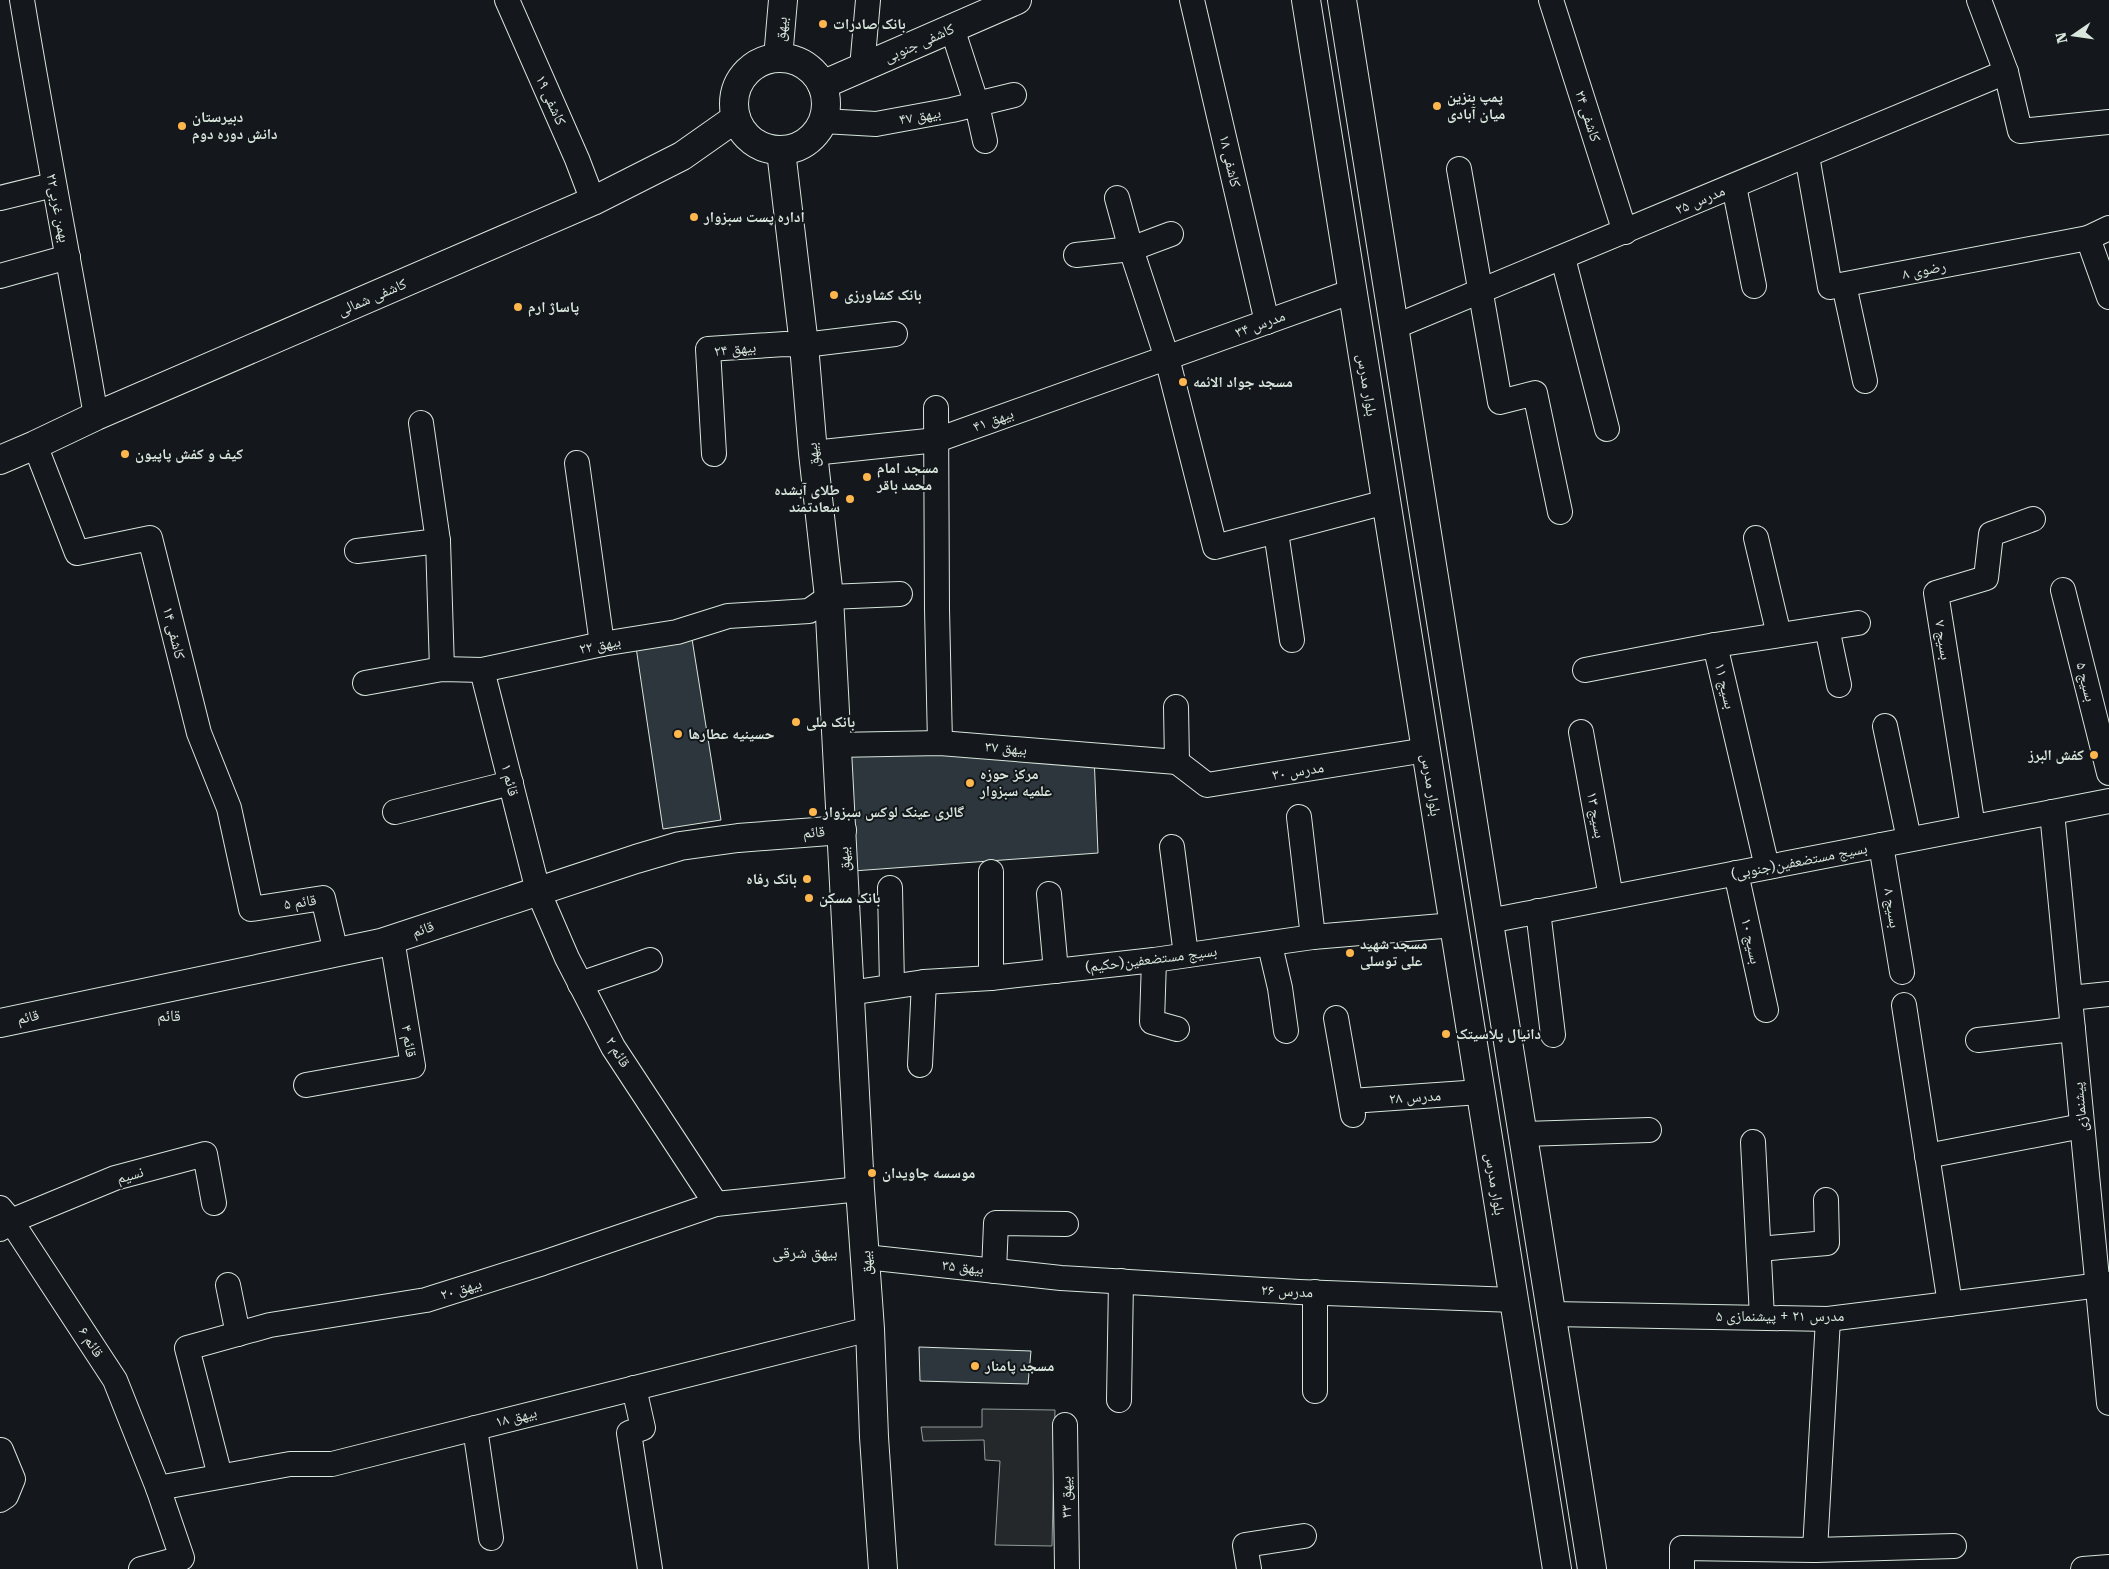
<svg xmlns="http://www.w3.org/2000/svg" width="2109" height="1569" font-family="'Roboto Serif','Noto Naskh Arabic',serif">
<rect width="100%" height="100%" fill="#14181c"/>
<path fill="#24282b" stroke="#939e99" d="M 982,1409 L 1055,1410 L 1052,1546 L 995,1545 L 1000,1461 L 985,1460 L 984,1440 L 923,1441 L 921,1427 L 982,1427 Z"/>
<g fill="#2c363c" stroke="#d8e6dc">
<path d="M 692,639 L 721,820 L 663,829 L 636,647 Z"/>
<path d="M 843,749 L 1094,755 L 1098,853 L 853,871 Z"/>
<path d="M 919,1347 L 1031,1351 L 1028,1384 L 920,1381 Z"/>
</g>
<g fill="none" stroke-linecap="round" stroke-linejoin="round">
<g stroke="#d8e6dc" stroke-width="26">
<g id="minor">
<path d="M 22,0 C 45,139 72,277 96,416"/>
<path d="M 507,0 L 577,159 L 593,201"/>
<path d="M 1192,0 L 1267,322"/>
<path d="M 1551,0 L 1625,232"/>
<path d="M 1979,0 L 2006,72 L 2020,131 L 2109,122"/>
<path d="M 952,28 L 977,105 L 985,141"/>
<path d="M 862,68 L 868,0"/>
<path d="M 823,121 L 876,124 L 952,110 L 1014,95"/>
<path d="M 1807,156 L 1830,287 L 2088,238 L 2109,297"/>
<path d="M 1459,169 L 1500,402 L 1535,393 L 1560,512"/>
<path d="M 1734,186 L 1754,286"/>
<path d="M 0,198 L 53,185"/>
<path d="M 1117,198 L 1131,249 L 1167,358 L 1215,547 L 1386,502"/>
<path d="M 2088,238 L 2109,228"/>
<path d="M 1076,255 L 1131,249 L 1171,234"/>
<path d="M 1563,258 L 1607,429"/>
<path d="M 0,276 L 68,257"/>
<path d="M 1844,285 L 1865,381"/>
<path d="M 1394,327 L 2006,72"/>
<path d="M 936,408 L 937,609 L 940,743"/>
<path d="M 421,423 L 438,541"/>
<path d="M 35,445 L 77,553 L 150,538 L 199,733 L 229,808 L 251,909 L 323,898 L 336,952"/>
<path d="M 813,453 L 937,440 L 1353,291"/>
<path d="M 714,454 L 708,349 L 785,344 L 804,345 L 895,334"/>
<path d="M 577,463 L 602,644"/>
<path d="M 1276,532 L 1292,640"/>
<path d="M 1756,538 L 1779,635"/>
<path d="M 357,551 L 438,541 L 442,669"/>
<path d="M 2063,590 L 2109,773"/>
<path d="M 1827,628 L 1839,685"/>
<path d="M 1715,645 L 1767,867"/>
<path d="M 482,670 L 538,891 L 567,958 L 613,1047 L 716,1204"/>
<path d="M 1585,670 L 1715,645 L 1858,623"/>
<path d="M 365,683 L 442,669 L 482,670 L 602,644 L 677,632 L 728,616 L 809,611 L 829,597 L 900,594"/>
<path d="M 1176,707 L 1177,762"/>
<path d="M 1885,726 L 1909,839"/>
<path d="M 1581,732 L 1611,897"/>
<path d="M 835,745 L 940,743 L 1177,762"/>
<path d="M 1177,762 L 1207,785 L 1426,750"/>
<path d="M 395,812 L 511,783"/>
<path d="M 2052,812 L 2109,1403"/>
<path d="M 1299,817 L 1313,937"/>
<path d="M 1973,827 L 1936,593 L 1986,578 L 1991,534 L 2033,519"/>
<path d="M 1881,845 L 1902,972"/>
<path d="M 1172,847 L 1186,955"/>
<path d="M 991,872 L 991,978"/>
<path d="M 1736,873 L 1766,1010"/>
<path d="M 890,888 L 892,986"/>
<path d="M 1049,894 L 1056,971"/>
<path d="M 1538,911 L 1553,1035"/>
<path d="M 1489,921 L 2109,801"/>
<path d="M 1273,943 L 1272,954 L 1280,988 L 1286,1031"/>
<path d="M 1154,960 L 1152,1022 L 1177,1029"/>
<path d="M 580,984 L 650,960"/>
<path d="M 849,993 L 924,982 L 991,978 L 1154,960 L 1313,937 L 1454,925"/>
<path d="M 2070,998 L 2109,994"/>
<path d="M 1904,1005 L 1950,1304"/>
<path d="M 1336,1018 L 1353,1115"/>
<path d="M 1978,1040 L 2073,1029"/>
<path d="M 920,1065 L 924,982"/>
<path d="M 306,1085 L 413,1066 L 392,939"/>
<path d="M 1351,1101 L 1480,1092"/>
<path d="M 1523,1134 L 1649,1130"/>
<path d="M 1753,1142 L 1762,1317"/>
<path d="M 1927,1156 L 2082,1126"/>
<path d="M 0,1208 L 11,1221 L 115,1380 L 158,1488 L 182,1558 L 141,1569"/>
<path d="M 0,1229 L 11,1221 L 115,1178 L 205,1154 L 214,1203"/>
<path d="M 1759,1249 L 1827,1243 L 1826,1200"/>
<path d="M 865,1257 L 1061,1278 L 1299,1292 L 1514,1300"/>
<path d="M 994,1271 L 996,1223 L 1066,1224"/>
<path d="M 228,1285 L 238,1334"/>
<path d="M 1315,1292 L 1315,1391"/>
<path d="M 1552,1314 L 1828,1319 L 2109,1284"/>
<path d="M 634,1388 L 643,1428 L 629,1433 L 650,1569"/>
<path d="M 1119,1400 L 1121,1281"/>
<path d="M 1065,1425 L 1067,1569"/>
<path d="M 475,1428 L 491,1538"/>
<path d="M 220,1476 L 187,1348 L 270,1325 L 426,1300 L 543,1263 L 716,1204 L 860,1189"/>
<path d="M 158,1488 L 290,1464 L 332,1464 L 870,1329"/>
<path d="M 0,1500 L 6,1496 L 13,1479 L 1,1450"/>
<path d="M 1815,1550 L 1954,1546"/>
<path d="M 1249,1569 L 1245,1545 L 1304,1536"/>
<path d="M 1682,1569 L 1682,1548 L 1815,1550 L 1828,1319"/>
<path d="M 2083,1569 L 2109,1567"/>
</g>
</g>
<g stroke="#d8e6dc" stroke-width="30">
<g id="major">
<path d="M 1306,0 L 1557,1569"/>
<path d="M 1342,0 L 1592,1569"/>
<circle cx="780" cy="104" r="46"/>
<path d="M 778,58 L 783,0"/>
<path d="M 822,85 L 1017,0"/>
<path d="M 781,151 L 804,345 L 813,453 L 829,597 L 860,1189 L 870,1329 L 874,1437 L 883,1569"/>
<path d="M 0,460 L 35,445 L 96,416 L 593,201 L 682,156 L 736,118"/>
<path d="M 0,1023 L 381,943 L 636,859 L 680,846 L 738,838 L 842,830"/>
</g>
</g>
<use href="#minor" stroke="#14181c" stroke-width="24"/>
<use href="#major" stroke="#14181c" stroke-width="28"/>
</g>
<g fill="#ffb74d" stroke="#14181c" stroke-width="2">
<circle cx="823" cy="24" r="5"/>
<circle cx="1437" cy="106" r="5"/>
<circle cx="182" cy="126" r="5"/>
<circle cx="694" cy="217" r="5"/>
<circle cx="834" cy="295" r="5"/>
<circle cx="518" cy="307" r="5"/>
<circle cx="1183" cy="382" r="5"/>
<circle cx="125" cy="454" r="5"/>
<circle cx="867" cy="477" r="5"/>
<circle cx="850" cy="499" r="5"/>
<circle cx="796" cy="722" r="5"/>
<circle cx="678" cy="734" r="5"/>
<circle cx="2094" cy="755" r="5"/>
<circle cx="970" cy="783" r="5"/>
<circle cx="813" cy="812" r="5"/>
<circle cx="807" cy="879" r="5"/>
<circle cx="809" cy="898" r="5"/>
<circle cx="1350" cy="953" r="5"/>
<circle cx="1446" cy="1034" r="5"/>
<circle cx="872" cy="1173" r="5"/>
<circle cx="975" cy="1366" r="5"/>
</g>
<g text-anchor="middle" stroke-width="4" stroke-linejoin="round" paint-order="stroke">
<g font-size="15" font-weight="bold" fill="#d8e6dc" stroke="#14181c" text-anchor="start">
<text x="833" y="29">بانک صادرات</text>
<text x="1447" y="102">پمپ بنزین<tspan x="1447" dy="17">میان آبادی</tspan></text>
<text x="192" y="122">دبیرستان<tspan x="192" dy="17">دانش دوره دوم</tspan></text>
<text x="704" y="222">اداره پست سبزوار</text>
<text x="844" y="300">بانک کشاورزی</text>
<text x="528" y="312">پاساژ ارم</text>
<text x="1193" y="387">مسجد جواد الائمه</text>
<text x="135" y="459">کیف و کفش پاپیون</text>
<text x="877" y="473">مسجد امام<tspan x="877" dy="17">محمد باقر</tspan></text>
<text x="840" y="495" text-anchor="end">طلای آبشده<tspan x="840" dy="17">سعادتمند</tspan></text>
<text x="806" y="727">بانک ملی</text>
<text x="688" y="739">حسینیه عطارها</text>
<text x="2084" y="760" text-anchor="end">کفش البرز</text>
<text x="980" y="779">مرکز حوزه<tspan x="980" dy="17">علمیه سبزوار</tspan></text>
<text x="823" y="817">گالری عینک لوکس سبزوار</text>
<text x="797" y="884" text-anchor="end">بانک رفاه</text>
<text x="819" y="903">بانک مسکن</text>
<text x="1360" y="949">مسجد شهید<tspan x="1360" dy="17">علی توسلی</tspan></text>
<text x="1456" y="1039">دانیال پلاسیتک</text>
<text x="882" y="1178">موسسه جاویدان</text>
<text x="985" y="1371">مسجد پامنار</text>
</g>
<g font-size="15" fill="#d8e6dc" stroke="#14181c">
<text transform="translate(781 29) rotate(-84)" y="5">بیهق</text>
<text transform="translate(919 43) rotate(-24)" y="5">کاشفی جنوبی</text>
<text transform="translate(551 100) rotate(66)" y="5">کاشفی ۱۹</text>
<text transform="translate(920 116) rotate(-10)" y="5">بیهق ۴۷</text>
<text transform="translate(1588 116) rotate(72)" y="5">کاشفی ۲۴</text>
<text transform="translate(1230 161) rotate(77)" y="5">کاشفی ۱۸</text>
<text transform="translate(1700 200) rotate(-23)" y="5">مدرس ۲۵</text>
<text transform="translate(58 208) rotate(79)" y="5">۲۲بهمن غربی</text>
<text transform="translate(1924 270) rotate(-11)" y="5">رضوی ۸</text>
<text transform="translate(372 297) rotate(-23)" y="5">کاشفی شمالی</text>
<text transform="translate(1260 324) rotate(-20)" y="5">مدرس ۳۴</text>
<text transform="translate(735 349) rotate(-6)" y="5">بیهق ۲۴</text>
<text transform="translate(1367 385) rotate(81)" y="5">بلوار مدرس</text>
<text transform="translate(993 420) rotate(-20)" y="5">بیهق ۴۱</text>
<text transform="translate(813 455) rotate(-96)" y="5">بیهق</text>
<text transform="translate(174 633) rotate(76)" y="5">کاشفی ۱۴</text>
<text transform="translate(1943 640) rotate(81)" y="5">بسیج ۷</text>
<text transform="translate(600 645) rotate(-11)" y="5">بیهق ۲۲</text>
<text transform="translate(2086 682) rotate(76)" y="5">بسیج ۵</text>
<text transform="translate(1725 686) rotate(77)" y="5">بسیج ۱۱</text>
<text transform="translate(1006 748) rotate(5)" y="5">بیهق ۳۷</text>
<text transform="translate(1298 771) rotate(-9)" y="5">مدرس ۳۰</text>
<text transform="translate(510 780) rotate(76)" y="5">قائم ۱</text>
<text transform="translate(1431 785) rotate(81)" y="5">بلوار مدرس</text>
<text transform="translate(1596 815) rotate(80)" y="5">بسیج ۱۳</text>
<text transform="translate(814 832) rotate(-4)" y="5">قائم</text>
<text transform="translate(844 859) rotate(-93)" y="5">بیهق</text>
<text transform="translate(1799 861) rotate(-11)" y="5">بسیج مستضعفین(جنوبی)</text>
<text transform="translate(300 902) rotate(-8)" y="5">قائم ۵</text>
<text transform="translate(1892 908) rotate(81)" y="5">بسیج ۸</text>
<text transform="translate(423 929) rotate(-18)" y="5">قائم</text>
<text transform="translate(1751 941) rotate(78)" y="5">بسیج ۱۰</text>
<text transform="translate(1151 959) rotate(-7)" y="5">بسیج مستضعفین(حکیم)</text>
<text transform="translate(28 1017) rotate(-13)" y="5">قائم</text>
<text transform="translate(409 1041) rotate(81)" y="5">قائم ۴</text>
<text transform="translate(618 1052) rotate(59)" y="5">قائم ۲</text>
<text transform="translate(1415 1097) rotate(-4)" y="5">مدرس ۲۸</text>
<text transform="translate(2080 1107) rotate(-96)" y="5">پیشنمازی</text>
<text transform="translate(130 1175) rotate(-16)" y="5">نسیم</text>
<text transform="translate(1495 1184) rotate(81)" y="5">بلوار مدرس</text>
<text transform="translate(866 1263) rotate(-94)" y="5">بیهق</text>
<text transform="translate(963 1267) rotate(6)" y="5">بیهق ۳۵</text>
<text transform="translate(461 1289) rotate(-17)" y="5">بیهق ۲۰</text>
<text transform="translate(1287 1291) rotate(3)" y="5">مدرس ۲۶</text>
<text x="1780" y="1321">مدرس ۲۱ + پیشنمازی ۵</text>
<text transform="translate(91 1342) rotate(57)" y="5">قائم ۶</text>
<text transform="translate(516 1417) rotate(-14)" y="5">بیهق ۱۸</text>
<text transform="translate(1066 1497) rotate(-91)" y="5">بیهق ۳۳</text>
</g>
<g font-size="16" fill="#d8e6dc" stroke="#14181c">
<text x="169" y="1021">قائم</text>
<text x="805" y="1258">بیهق شرقی</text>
</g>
</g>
<g transform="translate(2074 35) rotate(257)" stroke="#14181c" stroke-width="4" paint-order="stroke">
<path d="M0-4L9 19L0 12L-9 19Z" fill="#d8e6dc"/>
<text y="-8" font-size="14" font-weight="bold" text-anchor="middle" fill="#d8e6dc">N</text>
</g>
</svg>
